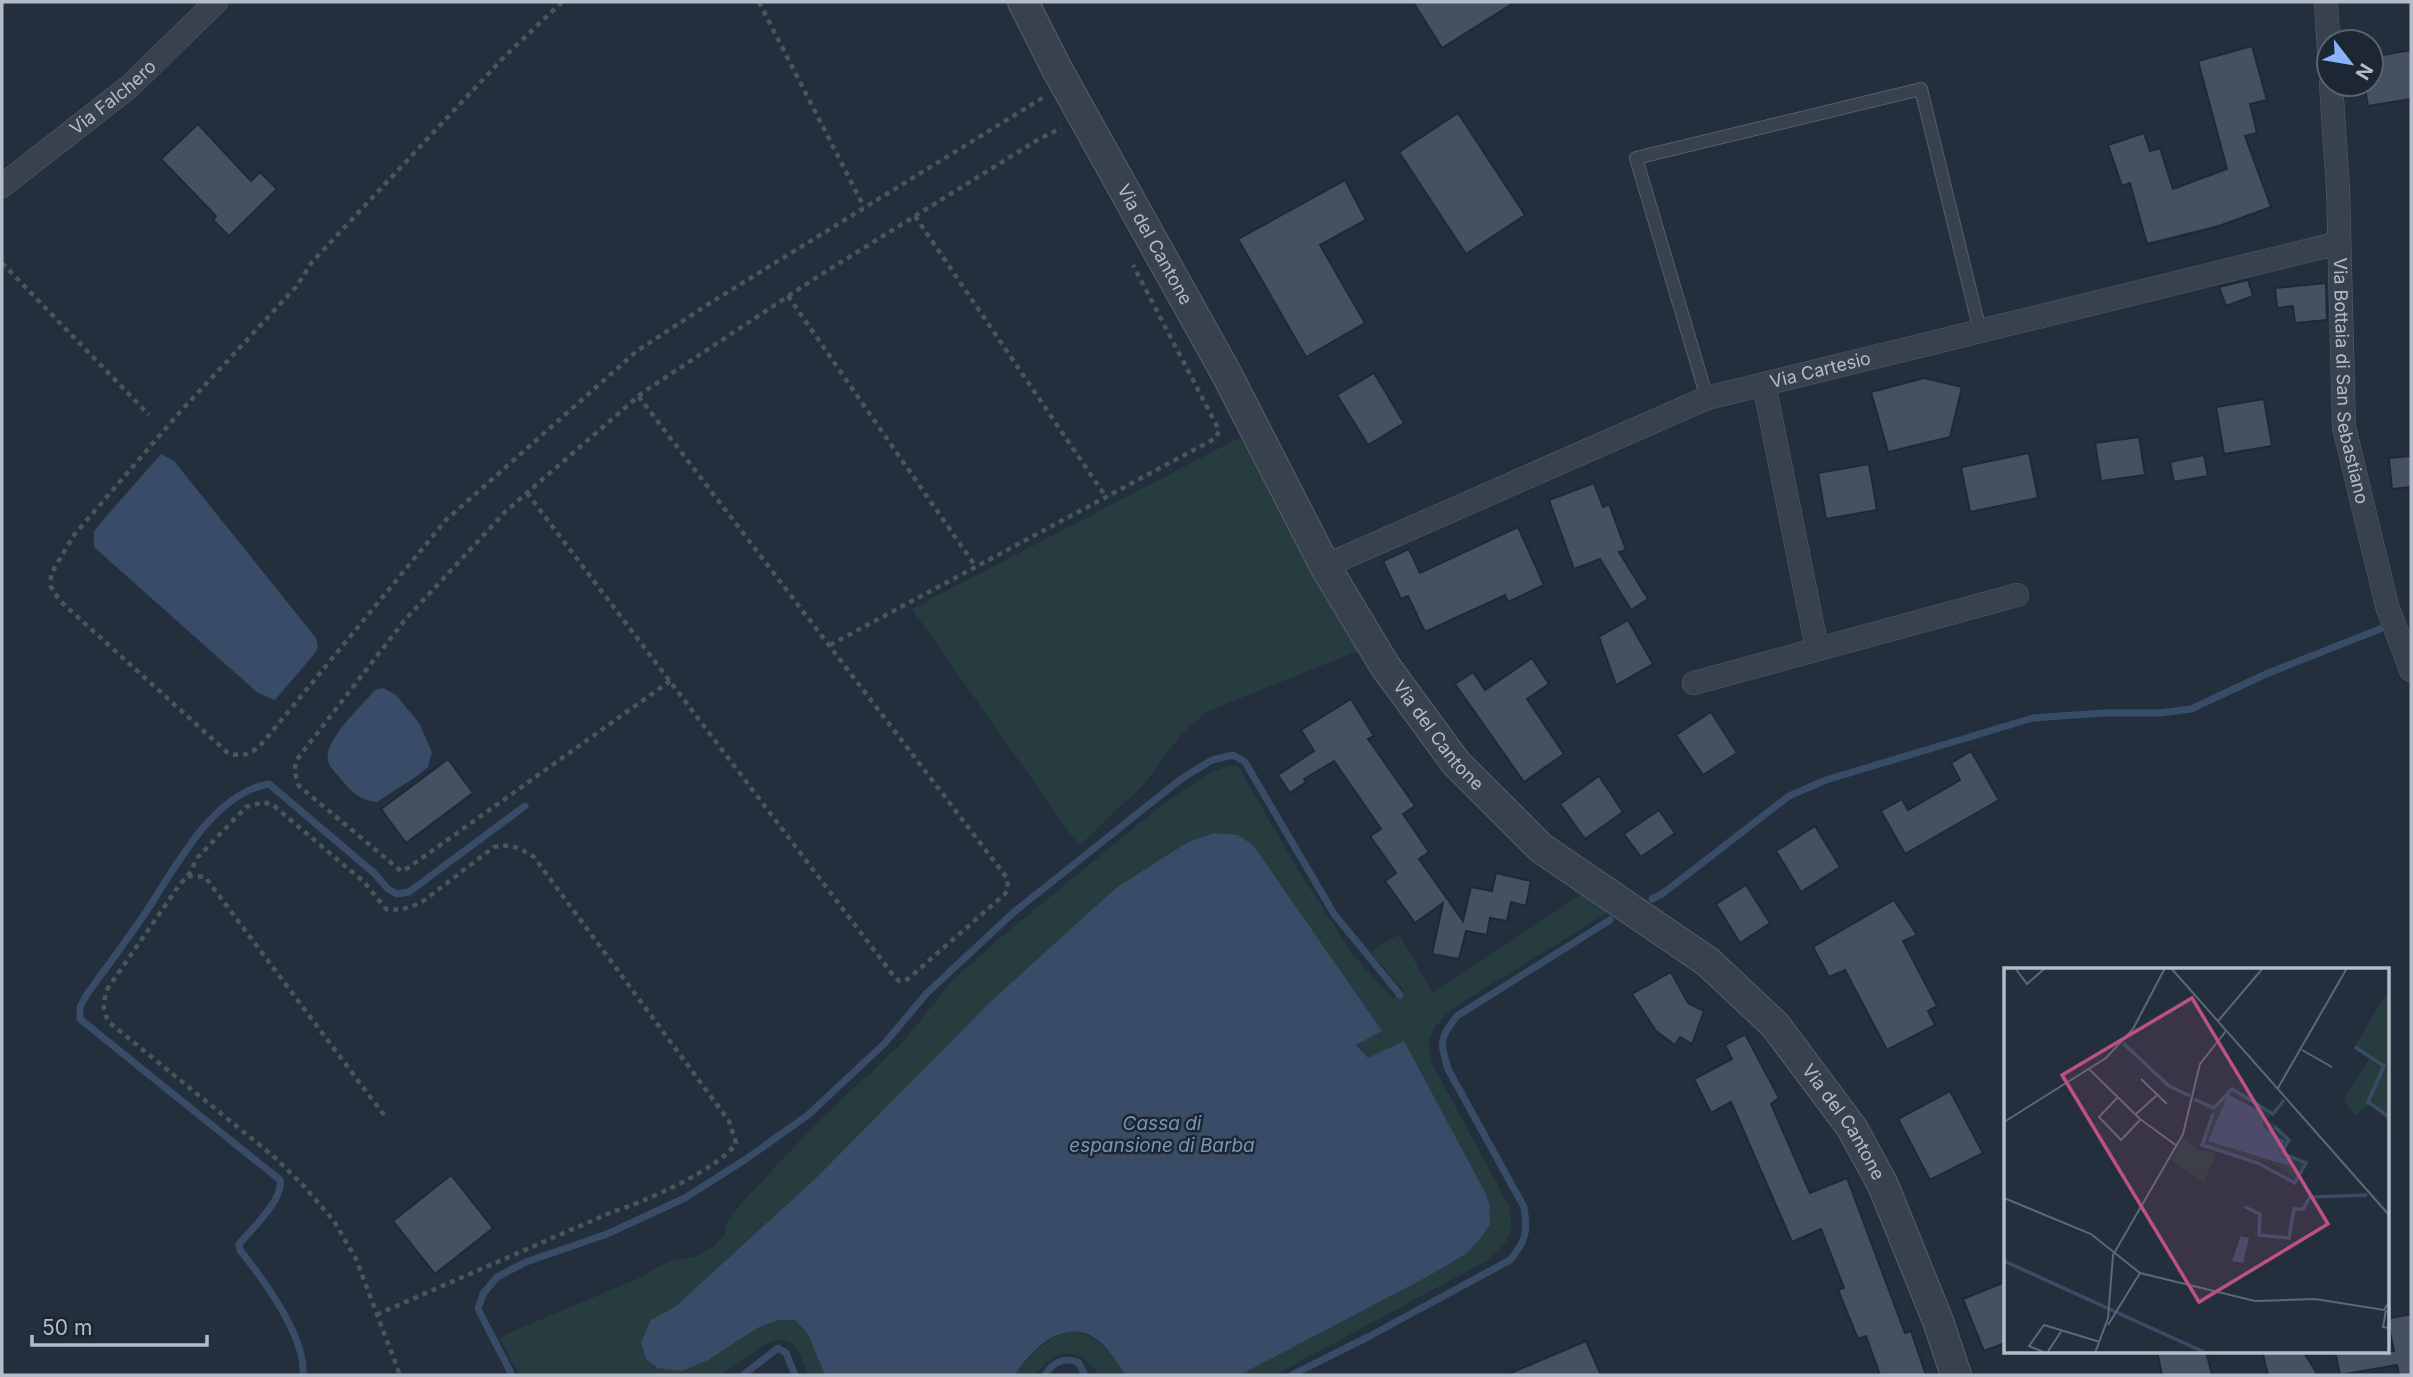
<svg xmlns="http://www.w3.org/2000/svg" width="2413" height="1377" font-family="Inter,sans-serif">
<rect width="100%" height="100%" fill="#242f3e"/>
<g fill="#263c3f">
<path d="M 1237,439 L 1244,440 L 1363,649 L 1206,712 L 1179,737 L 1145,783 L 1079,846 L 912,609 Z"/>
<path d="M 1226,766 L 1238,766 L 1298,870 L 1354,956 L 1392,998 L 1404,991 L 1370,952 L 1399,934 L 1433,993 L 1588,890 L 1610,911 L 1453,1008 C 1433,1027 1423,1037 1433,1065 L 1510,1208 C 1513,1236 1509,1242 1488,1260 L 1275,1375 L 1240,1375 L 1423,1279 L 1489,1203 L 1485,1192 L 1404,1042 L 1368,1058 L 1355,1045 L 1381,1031 L 1188,842 L 1117,887 L 988,1004 L 816,1178 L 676,1306 L 651,1320 L 646,1359 C 694,1377 733,1328 779,1320 C 784,1319 790,1320 795,1320 L 808,1334 L 825,1375 L 808,1375 L 798,1350 L 789,1341 L 778,1340 L 763,1345 L 721,1375 L 519,1375 L 500,1339 L 507,1334 L 639,1278 L 668,1262 L 695,1257 L 713,1247 L 725,1234 L 727,1221 L 738,1207 L 810,1130 L 903,1042 L 953,980 L 999,939 L 1163,804 L 1204,776 Z"/>
<path d="M 1066,1330 C 1101,1335 1106,1349 1126,1375 L 1099,1375 C 1096,1369 1093,1367 1088,1362 C 1067,1346 1050,1354 1036,1375 L 1015,1375 C 1029,1355 1045,1342 1066,1330 Z"/>
</g>
<g fill="#394c67">
<path d="M 161,454 L 174,461 L 316,638 L 318,646 L 315,653 L 275,700 L 258,693 L 94,547 L 94,532 L 98,526 Z"/>
<path d="M 383,688 L 396,695 L 419,723 L 432,752 L 428,767 L 420,774 L 377,802 C 359,800 352,792 341,779 C 337,774 330,768 328,761 C 323,740 362,706 375,690 Z"/>
<path d="M 1215,833 L 1238,835 L 1253,845 L 1382,1031 L 1356,1045 L 1368,1058 L 1404,1041 L 1485,1192 L 1489,1203 L 1490,1224 L 1481,1238 L 1466,1254 L 1423,1279 L 1240,1375 L 1126,1375 C 1118,1365 1109,1349 1099,1341 C 1065,1315 1033,1348 1015,1375 L 825,1375 L 808,1334 L 795,1320 L 779,1320 L 759,1327 L 708,1360 L 682,1371 L 658,1368 L 646,1359 L 641,1342 L 651,1320 L 676,1306 L 816,1178 L 988,1004 L 1117,887 L 1188,842 Z"/>
</g>
<g fill="none" stroke-linecap="round" stroke-linejoin="round">
<g stroke="#394c67" stroke-width="7">
<path d="M 1652,899 L 1662,894 L 1789,796 L 1826,780 L 2033,718 L 2103,713 L 2160,713 L 2191,709 L 2266,674 L 2380,629"/>
<path d="M 303,1375 C 306,1337 263,1279 240,1250 L 239,1244 C 252,1229 284,1199 280,1180 L 80,1019 L 80,1007 L 87,994 C 107,967 127,940 146,912 C 175,868 213,793 269,784 L 374,873 L 388,889 L 397,894 L 409,892 L 525,806"/>
<path d="M 512,1375 L 478,1309 L 483,1294 L 497,1277 L 526,1262 L 607,1234 L 685,1198 L 746,1159 L 808,1115 L 884,1044 L 927,993 L 1014,912 L 1181,779 L 1212,760 L 1233,755 L 1245,762 L 1334,914 L 1400,995"/>
<path d="M 743,1375 L 778,1348 L 786,1353 L 795,1375"/>
<path d="M 1045,1375 C 1053,1362 1063,1357 1078,1362 L 1085,1375"/>
<path d="M 1292,1375 L 1368,1337 L 1510,1260 C 1526,1241 1528,1232 1524,1207 L 1448,1069 C 1440,1043 1439,1038 1457,1016 L 1610,920"/>
</g>
</g>
<g fill="#455162" stroke="#1f2835" stroke-width="2">
<path d="M 1413,2 L 1515,2 L 1442,48 Z"/>
<path d="M 2252,46 L 2267,100 L 2250,104 L 2257,133 L 2245,136 L 2271,207 L 2219,226 L 2147,244 L 2130,183 L 2122,186 L 2108,145 L 2144,133 L 2150,151 L 2160,148 L 2173,189 L 2227,169 L 2198,61 Z"/>
<path d="M 2411,50 L 2411,99 L 2368,106 L 2364,84 L 2371,84 L 2371,57 Z"/>
<path d="M 1458,113 L 1525,215 L 1466,254 L 1399,152 Z"/>
<path d="M 198,124 L 251,181 L 260,172 L 277,189 L 229,236 L 213,220 L 216,216 L 161,159 Z"/>
<path d="M 1345,180 L 1366,220 L 1320,245 L 1365,323 L 1306,357 L 1238,239 Z"/>
<path d="M 2248,280 L 2253,296 L 2226,306 L 2219,287 Z"/>
<path d="M 2326,283 L 2327,320 L 2295,323 L 2293,306 L 2277,308 L 2275,288 Z"/>
<path d="M 1374,373 L 1404,423 L 1368,445 L 1337,395 Z"/>
<path d="M 1924,378 L 1962,387 L 1950,437 L 1888,452 L 1871,392 Z"/>
<path d="M 2264,399 L 2272,446 L 2224,454 L 2216,407 Z"/>
<path d="M 2139,437 L 2145,475 L 2101,481 L 2095,443 Z"/>
<path d="M 2029,453 L 2038,498 L 1970,512 L 1961,467 Z"/>
<path d="M 2204,455 L 2208,476 L 2174,482 L 2170,462 Z"/>
<path d="M 2411,456 L 2411,487 L 2392,489 L 2389,458 Z"/>
<path d="M 1869,464 L 1877,510 L 1826,519 L 1818,473 Z"/>
<path d="M 1594,483 L 1603,507 L 1609,504 L 1626,550 L 1619,552 L 1648,599 L 1631,610 L 1600,559 L 1574,569 L 1549,500 Z"/>
<path d="M 1518,527 L 1544,585 L 1508,602 L 1505,595 L 1425,632 L 1408,596 L 1401,599 L 1383,561 L 1409,549 L 1420,573 Z"/>
<path d="M 1628,620 L 1653,664 L 1616,685 L 1599,637 Z"/>
<path d="M 1532,658 L 1549,684 L 1527,699 L 1564,754 L 1524,782 L 1455,684 L 1473,672 L 1485,690 Z"/>
<path d="M 1351,699 L 1374,736 L 1368,739 L 1415,806 L 1403,814 L 1429,852 L 1419,859 L 1463,921 L 1471,887 L 1492,891 L 1496,873 L 1531,881 L 1526,906 L 1511,902 L 1507,921 L 1490,918 L 1487,935 L 1466,931 L 1459,959 L 1432,954 L 1443,903 L 1415,923 L 1385,881 L 1396,873 L 1370,836 L 1381,829 L 1334,761 L 1304,779 L 1306,782 L 1290,793 L 1278,775 L 1314,751 L 1301,730 Z"/>
<path d="M 1711,712 L 1737,753 L 1703,775 L 1676,735 Z"/>
<path d="M 1971,751 L 1999,800 L 1905,854 L 1881,811 L 1902,799 L 1908,810 L 1960,780 L 1951,763 Z"/>
<path d="M 448,759 L 473,793 L 406,843 L 381,809 Z"/>
<path d="M 1599,776 L 1623,812 L 1585,839 L 1560,804 Z"/>
<path d="M 1659,810 L 1675,833 L 1641,857 L 1624,834 Z"/>
<path d="M 1815,826 L 1840,867 L 1801,892 L 1776,851 Z"/>
<path d="M 1746,885 L 1770,923 L 1740,943 L 1716,904 Z"/>
<path d="M 1894,900 L 1917,935 L 1903,941 L 1937,1006 L 1928,1011 L 1935,1025 L 1887,1050 L 1845,970 L 1829,977 L 1813,947 Z"/>
<path d="M 1671,972 L 1688,1003 L 1704,1011 L 1692,1044 L 1680,1037 L 1675,1045 L 1656,1031 L 1632,994 Z"/>
<path d="M 1745,1034 L 1779,1098 L 1771,1104 L 1810,1193 L 1847,1178 L 1905,1333 L 1911,1331 L 1926,1375 L 1880,1375 L 1866,1336 L 1858,1339 L 1838,1290 L 1844,1288 L 1821,1229 L 1792,1242 L 1731,1102 L 1711,1113 L 1694,1079 L 1732,1059 L 1725,1045 Z"/>
<path d="M 1950,1091 L 1983,1153 L 1930,1180 L 1898,1119 Z"/>
<path d="M 451,1175 L 493,1228 L 435,1274 L 393,1221 Z"/>
<path d="M 2005,1282 L 2005,1343 L 1984,1351 L 1963,1299 Z"/>
<path d="M 2411,1314 L 2411,1375 L 2399,1375 L 2397,1365 L 2340,1375 L 2335,1351 L 2394,1351 L 2387,1319 Z"/>
<path d="M 1586,1341 L 1601,1375 L 1506,1375 Z"/>
<path d="M 2157,1351 L 2206,1351 L 2212,1375 L 2162,1375 Z"/>
<path d="M 2262,1351 L 2303,1351 L 2318,1375 L 2268,1375 Z"/>
</g>
<g fill="none" stroke-linecap="round" stroke-linejoin="round">
<g stroke="#565f6c" stroke-width="14">
<path id="service" d="M 1707,398 L 1636,158 L 1921,89 L 1980,331"/>
</g>
<g stroke="#565f6c" stroke-width="24">
<g id="minor">
<path d="M 2326,2 L 2329,52"/>
<path id="s1" d="M 2331,84 L 2338,188 L 2344,427 L 2387,606 L 2411,670"/>
<path id="s2" d="M 2,186 L 130,86 L 216,2"/>
<path d="M 1764,384 L 1817,648"/>
<path id="s3" d="M 1325,566 L 1707,398 L 2339,243"/>
<path d="M 1694,683 L 2017,595"/>
</g>
</g>
<g stroke="#565f6c" stroke-width="32">
<g id="tertiary">
<path id="s4" d="M 1023,2 L 1058,71 L 1225,371 L 1325,566 L 1385,666 L 1456,763 L 1541,848 L 1708,962 L 1775,1025 L 1852,1128 L 1883,1185 L 1938,1321 L 1956,1375"/>
</g>
</g>
<g stroke="#44595c" stroke-width="4.5" stroke-dasharray="5 5" stroke-linecap="butt">
<path d="M 562,2 L 504,57 L 312,262 L 296,287 L 179,413 L 74,535 L 51,574 L 51,587 L 60,601 L 228,753 C 246,758 253,753 265,740 L 446,520 L 637,351 L 710,303 L 1044,97"/>
<path d="M 759,2 L 864,207"/>
<path d="M 915,216 L 1106,497"/>
<path d="M 2,263 L 149,415"/>
<path d="M 788,296 L 976,567"/>
<path d="M 527,493 L 893,975 L 899,981 L 908,979 L 1005,894 L 1008,887 L 1007,878 L 639,397"/>
<path d="M 830,645 L 1216,438 L 1219,430 L 1133,265"/>
<path d="M 670,681 L 408,868 L 401,871 L 299,786 C 295,775 293,768 298,758 L 404,621 L 505,512 L 642,393 L 817,277 L 1039,139 L 1061,128"/>
<path d="M 188,876 L 198,857 L 246,807 L 264,802 L 274,806 L 364,882 L 386,909 C 400,911 410,908 422,902 L 494,847 C 511,843 519,848 534,857 L 729,1121 L 736,1143 C 720,1169 642,1203 612,1212 L 378,1314"/>
<path d="M 384,1115 L 205,877 L 188,876 L 180,884 L 108,988 C 103,1002 101,1010 110,1023 L 272,1155 L 302,1184 L 334,1221 L 356,1259 L 400,1375"/>
</g>
<use href="#service" stroke="#38414e" stroke-width="12"/>
<use href="#minor" stroke="#38414e" stroke-width="23"/>
<use href="#tertiary" stroke="#38414e" stroke-width="30"/>
</g>
<g text-anchor="middle" stroke-width="5" stroke-linejoin="round" paint-order="stroke">
<g font-size="18" fill="#b4bcc9" stroke="#1d2633">
<text dy="6" stroke="none"><textPath href="#s2" startOffset="142">Via Falchero</textPath></text>
<text dy="6" stroke="none"><textPath href="#s4" startOffset="276">Via del Cantone</textPath></text>
<text dy="6" stroke="none"><textPath href="#s3" startOffset="534">Via Cartesio</textPath></text>
<text dy="6" stroke="none"><textPath href="#s1" startOffset="298">Via Bottaia di San Sebastiano</textPath></text>
<text dy="6" stroke="none"><textPath href="#s4" startOffset="844">Via del Cantone</textPath></text>
<text dy="6" stroke="none"><textPath href="#s4" startOffset="1410">Via del Cantone</textPath></text>
</g>
<g font-size="19" font-style="italic" fill="#7c92b1" stroke="#1d2633">
<text x="1162" y="1130">Cassa di<tspan x="1162" dy="22">espansione di Barba</tspan></text>
</g>
</g>
<g transform="translate(2004 968)">
<rect width="385" height="385" fill="#242f3e"/>
<path d="M 385,22 L 385,157 L 379,145 L 365,137 L 351,147 L 339,133 L 366,90 L 351,77 ZM 227,123 L 267,147 L 261,154 L 262,158 L 267,159 L 263,156 L 266,152 L 284,172 L 277,185 L 301,197 L 292,212 L 272,197 L 197,176 L 210,147 L 204,150 L 207,143 L 189,131 L 212,141 ZM 226,125 L 256,141 L 261,149 L 259,159 L 280,171 L 274,185 L 283,191 L 282,198 L 204,173 ZM 179,169 L 194,181 L 213,185 L 200,214 L 166,192 Z" fill="#263c3f" fill-rule="evenodd"/>
<path d="M 224,126 L 260,145 L 259,159 L 281,173 L 274,185 L 285,193 L 285,198 L 204,173 ZM 237,268 L 245,270 L 239,295 L 228,293 Z" fill="#394c67"/>
<path fill="none" stroke="#394c67" stroke-width="3.5" d="M 119,75 L 165,118 L 186,128M 351,79 L 380,98 L 364,134 L 385,149M 190,131 L 210,140 L 228,121 L 269,146 L 280,132M 209,146 L 198,177 L 254,195 L 291,215 L 302,195 L 277,185 L 285,172 L 270,158M 241,239 L 256,246 L 255,267 L 285,270 L 290,241 L 299,241 L 306,229 L 363,227M 0,293 L 202,385"/>
<path fill="none" stroke="#5e6776" stroke-width="2" d="M 11,0 L 23,16 L 41,0M 167,0 L 385,247M 214,53 L 259,0M 298,82 L 328,99M 85,101 L 136,151 L 173,178M 137,111 L 163,136M 274,120 L 343,0M 114,129 L 95,149 L 117,172 L 136,152M 131,147 L 153,127M 0,154 L 102,90 L 129,61 L 161,0M 0,230 L 87,266 L 136,305 L 251,333 L 311,331 L 380,342 L 385,334M 382,342 L 379,359 L 385,360M 104,357 L 136,305M 42,385 L 25,378 L 40,357 L 96,374M 43,385 L 58,362M 91,385 L 104,350 L 109,287 L 179,166 L 196,96 L 222,63"/>
<path fill="#bd5182" fill-opacity="0.15" stroke="#bd5182" stroke-width="3.5" d="M 188,30 L 324,256 L 195,334 L 58,107 Z"/>
<rect width="385" height="385" fill="none" stroke="#b4bcc9" stroke-width="3.5"/>
</g>
<rect width="2413" height="1377" fill="none" stroke="#b4bcc9" stroke-width="7"/>
<g transform="translate(2350 63) rotate(121)"><circle r="33" fill="#1d2633" stroke="#59626f" stroke-width="2"/>
<path d="M0-5L12 26L0 18L-12 26Z" fill="#8ab4f8"/>
<text y="-10" font-size="19" font-weight="bold" text-anchor="middle" fill="#b4bcc9">N</text>
</g>
<path d="M32 1335v10h175v-10" fill="none" stroke="#b4bcc9" stroke-width="3.5"/>
<text x="42" y="1335" font-size="21" fill="#b4bcc9" stroke="#1d2633" stroke-width="5" paint-order="stroke">50 m</text>
</svg>
